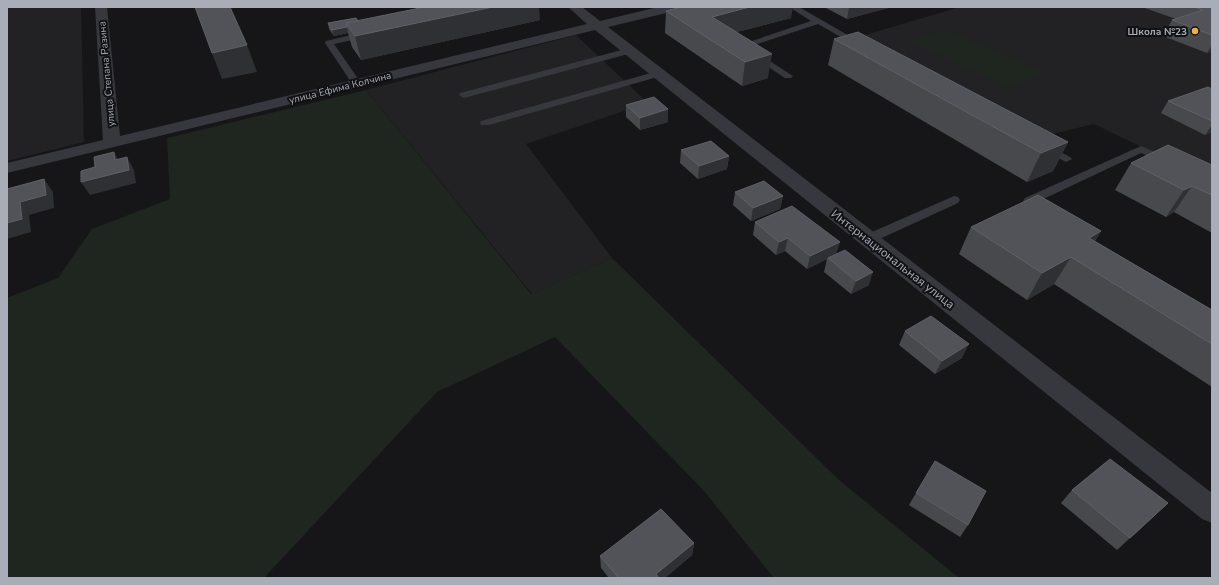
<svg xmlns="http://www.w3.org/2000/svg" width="1219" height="585" font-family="'Nunito Sans',sans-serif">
<rect width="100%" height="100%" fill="#161618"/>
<g fill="#222225">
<path d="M 7,7 L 81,7 L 84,142 L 7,161 Z"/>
<path d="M 960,7 L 1212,7 L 1212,181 L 1094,124 L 1044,136 L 865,35 Z"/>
<path d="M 576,35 L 648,103 L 526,144 L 612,258 L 532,294 L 366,90 Z"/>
</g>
<g fill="#1e261f">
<path d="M 946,29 L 1045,73 L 1008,88 L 910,41 Z"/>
<path d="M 366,90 L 531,294 L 612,258 L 839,480 L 959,578 L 774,578 L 704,491 L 555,337 L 437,392 L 264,578 L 7,578 L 7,298 L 58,278 L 92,229 L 170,199 L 167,138 Z"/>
</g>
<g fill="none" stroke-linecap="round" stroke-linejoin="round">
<g fill="#37383d" fill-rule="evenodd">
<path d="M 789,7 L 799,7 L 865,45 L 861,48 L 858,47 L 818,24 L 748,47 L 793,76 L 791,78 L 785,78 L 737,46 L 811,21 Z"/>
<path d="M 368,31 L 372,34 L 371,36 L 334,44 L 361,83 L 356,86 L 353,85 L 325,43 L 326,41 Z"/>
<path d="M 629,48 L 632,49 L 632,53 L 464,98 L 459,95 L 460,93 Z"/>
<path d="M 658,71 L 661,72 L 661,76 L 489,125 L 481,125 L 480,123 L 481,121 Z"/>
<path d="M 1045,144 L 1070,157 L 1072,159 L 1066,162 L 1041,149 L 1039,147 L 1041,145 Z"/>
<path d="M 1141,146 L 1171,159 L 1173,161 L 1167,164 L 1141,153 L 1037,202 L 1040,205 L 1038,208 L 1030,208 L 1023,201 L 1025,198 Z"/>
<path d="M 954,196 L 958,197 L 960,200 L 958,203 L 873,242 L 863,242 L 862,239 L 863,236 Z"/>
</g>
<path fill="#37383d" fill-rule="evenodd" d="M 95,7 L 107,7 L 120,136 L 587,24 L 568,7 L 582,7 L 600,21 L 658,7 L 680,7 L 679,10 L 608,27 L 1212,493 L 1212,523 L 1202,519 L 595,30 L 7,173 L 7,163 L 103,140 Z"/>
</g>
<g fill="#47494d">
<path d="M 824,7 L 892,7 L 847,19 Z"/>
<path d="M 1142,7 L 1212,7 L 1212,51 L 1207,53 L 1163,36 L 1172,20 L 1176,19 Z"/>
<path d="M 666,11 L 791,18 L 737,32 L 768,78 L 742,86 L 665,33 Z"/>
<path d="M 540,20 L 361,60 L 352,47 L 348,33 L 334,36 L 329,29 L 328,23 Z"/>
<path d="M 834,39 L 1068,142 L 1053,171 L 1027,182 L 828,65 Z"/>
<path d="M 1212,89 L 1212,132 L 1205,135 L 1161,113 L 1168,101 Z"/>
<path d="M 626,105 L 668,122 L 640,130 L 626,117 Z"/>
<path d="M 681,150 L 729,156 L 727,169 L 698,179 L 680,163 Z"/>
<path d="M 1131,163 L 1212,165 L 1212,233 L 1174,212 L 1166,217 L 1115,190 Z"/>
<path d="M 735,192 L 783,196 L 780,209 L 751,221 L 733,205 Z"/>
<path d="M 755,222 L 836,254 L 869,285 L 851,294 L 824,272 L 827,259 L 807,269 L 785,251 L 776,255 L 753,235 Z"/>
<path d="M 971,227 L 1101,231 L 1095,241 L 1212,310 L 1212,387 L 1054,284 L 1027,300 L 959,254 Z"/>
<path d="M 905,331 L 962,358 L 935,374 L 899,345 Z"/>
<path d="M 1072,490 L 1168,503 L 1117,550 L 1061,503 Z"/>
<path d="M 916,493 L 968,525 L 960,537 L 909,505 Z"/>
<path d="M 694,543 L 692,555 L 665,578 L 609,578 L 601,568 L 600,556 Z"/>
</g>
<g fill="#2f3033">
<path d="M 493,7 L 539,7 L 540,20 L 361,60 L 355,36 Z"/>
<path d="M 750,7 L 793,7 L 791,18 L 711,39 L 712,17 Z"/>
<path d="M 852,7 L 892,7 L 847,19 L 849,8 Z"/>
<path d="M 347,27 L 348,33 L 334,36 L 332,30 Z"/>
<path d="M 247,45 L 257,72 L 222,79 L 212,53 Z"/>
<path d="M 1212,45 L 1212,51 L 1207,53 Z"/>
<path d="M 772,54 L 768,78 L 742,86 L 745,62 Z"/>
<path d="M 668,109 L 668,122 L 640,130 L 640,118 Z"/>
<path d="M 1212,125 L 1212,132 L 1205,135 Z"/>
<path d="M 1068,142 L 1053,171 L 1027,182 L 1041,153 Z"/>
<path d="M 114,152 L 121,165 L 127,157 L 134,170 L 136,183 L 90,195 L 81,182 L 115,160 Z"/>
<path d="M 729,156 L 727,169 L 698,179 L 699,166 Z"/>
<path d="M 44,179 L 53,192 L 54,208 L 29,215 L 31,232 L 7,239 L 7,223 L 20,202 Z"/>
<path d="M 1192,186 L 1174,212 L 1166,217 L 1184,190 Z"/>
<path d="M 783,196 L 780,209 L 751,221 L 753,208 Z"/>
<path d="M 1101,231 L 1084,258 L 1089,238 Z"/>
<path d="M 788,238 L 785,251 L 776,255 L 779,242 Z"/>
<path d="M 840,242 L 836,255 L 828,258 L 827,259 L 807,269 L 810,256 Z"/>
<path d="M 1071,257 L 1054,284 L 1027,300 L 1042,273 Z"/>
<path d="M 873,272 L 869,285 L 851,294 L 856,281 Z"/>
<path d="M 969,344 L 962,358 L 935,374 L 942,361 Z"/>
<path d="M 694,543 L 692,555 L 665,578 L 656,578 L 656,574 Z"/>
</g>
<g fill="#525359" stroke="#5f6168">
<path d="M 195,7 L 230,7 L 247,45 L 212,53 Z"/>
<path d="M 425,7 L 493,7 L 355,36 L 346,23 Z"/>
<path d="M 681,7 L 750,7 L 712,17 L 772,54 L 745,62 L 666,11 Z"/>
<path d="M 1194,7 L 1212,7 L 1212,35 L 1172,20 L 1203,10 Z"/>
<path d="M 356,18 L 358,21 L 346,23 L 347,27 L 332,30 L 328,23 Z"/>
<path d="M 858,32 L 1068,142 L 1041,153 L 834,39 Z"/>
<path d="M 1208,87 L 1212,89 L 1212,121 L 1168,101 Z"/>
<path d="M 654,97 L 668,109 L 640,118 L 626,105 Z"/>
<path d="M 711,141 L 729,156 L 699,166 L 681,150 Z"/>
<path d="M 1168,145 L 1212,165 L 1212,195 L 1192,186 L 1184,190 L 1131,163 Z"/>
<path d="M 114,152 L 115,160 L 127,157 L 129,170 L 81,182 L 81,171 L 95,167 L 94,157 Z"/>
<path d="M 44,179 L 46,195 L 20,202 L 22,219 L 7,223 L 7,189 Z"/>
<path d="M 764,181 L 783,196 L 753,208 L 735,192 Z"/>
<path d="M 1038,195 L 1101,231 L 1089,238 L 1212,310 L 1212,344 L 1071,257 L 1042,273 L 971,227 Z"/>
<path d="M 792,206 L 840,242 L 810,256 L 788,238 L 779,242 L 755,222 Z"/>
<path d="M 845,250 L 873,272 L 856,281 L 828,258 Z"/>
<path d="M 931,316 L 969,344 L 942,361 L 905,331 Z"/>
<path d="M 1110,459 L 1168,503 L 1130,538 L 1072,490 Z"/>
<path d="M 935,461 L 986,491 L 968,525 L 916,493 Z"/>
<path d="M 661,509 L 694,543 L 656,574 L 659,578 L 619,578 L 600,556 Z"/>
</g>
<circle fill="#f2b134" stroke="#111113" stroke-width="1.5" cx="1195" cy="31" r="4"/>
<g text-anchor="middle" stroke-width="4" stroke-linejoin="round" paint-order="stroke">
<g font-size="10" font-weight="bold" fill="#a8adb8" stroke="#111113" text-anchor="end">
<text x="1187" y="35">Школа №23</text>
</g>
<g font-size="10" fill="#a8adb8" stroke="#111113">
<text transform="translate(106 74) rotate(-95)" y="4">улица Степана Разина</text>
<text transform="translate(340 87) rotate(-14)" y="4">улица Ефима Колчина</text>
</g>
<g font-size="12" fill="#a8adb8" stroke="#111113">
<text transform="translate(893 259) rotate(38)" y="4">Интернациональная улица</text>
</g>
</g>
<rect width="1219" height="585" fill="none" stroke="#a8adb8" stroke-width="16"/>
</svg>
